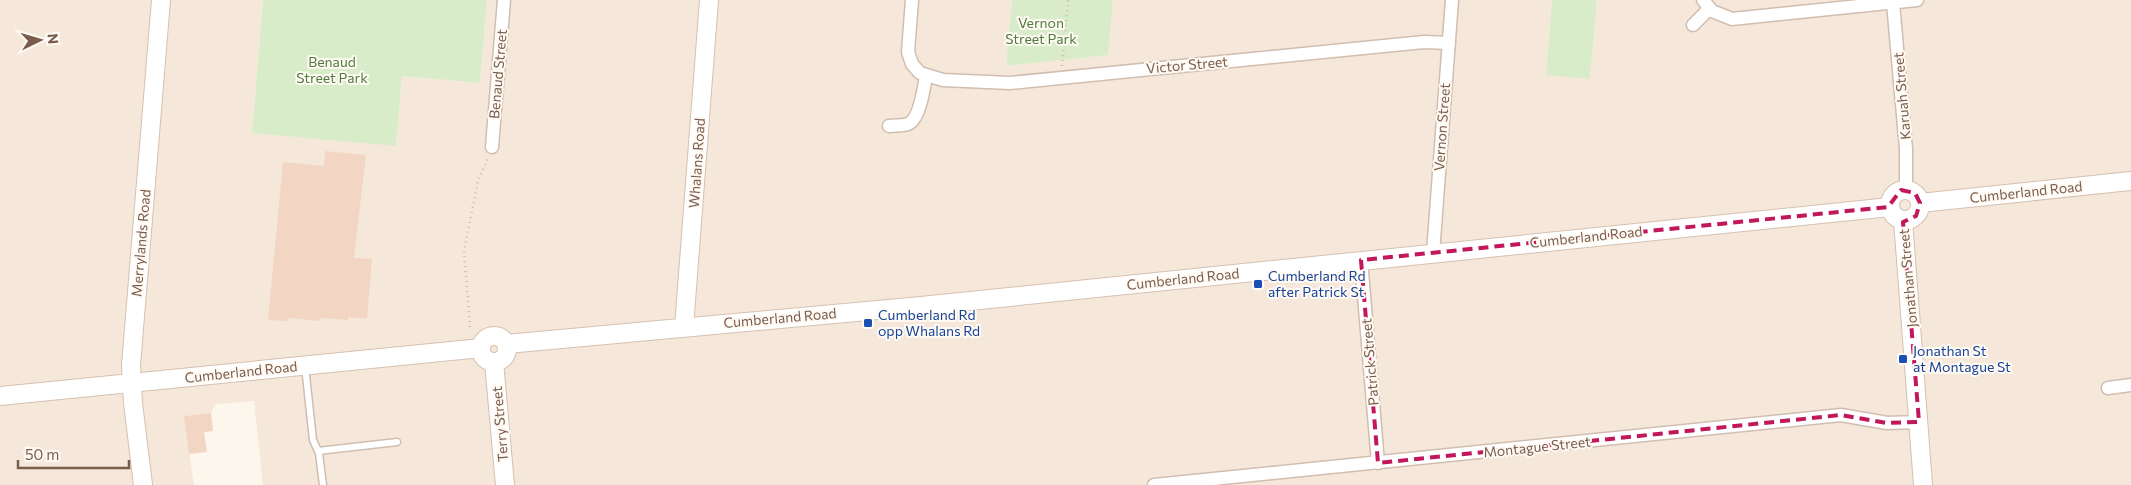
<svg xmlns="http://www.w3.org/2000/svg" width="2131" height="485" font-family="Commissioner,sans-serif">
<rect width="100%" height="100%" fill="#fdf6ec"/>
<path fill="#f5e8da" d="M 0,0 L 263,0 L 252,133 L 396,145 L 402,76 L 480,83 L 487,0 L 1012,0 L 1006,66 L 1108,55 L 1113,0 L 1552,0 L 1546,74 L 1590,79 L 1597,0 L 2131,0 L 2131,485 L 263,485 L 254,401 L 216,404 L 211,413 L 184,416 L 194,485 L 0,485 Z"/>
<g fill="#d8ecc9">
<path d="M 263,0 L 487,0 L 480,83 L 402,76 L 396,146 L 252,133 Z"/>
<path d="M 1012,0 L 1113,0 L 1108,55 L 1006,66 Z"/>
<path d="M 1552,0 L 1597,0 L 1590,79 L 1546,75 Z"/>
</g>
<g fill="#f3d5c3">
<path d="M 325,151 L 366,155 L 354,258 L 372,259 L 367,319 L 348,317 L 348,320 L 321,318 L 320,321 L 289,318 L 288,321 L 268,320 L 283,162 L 324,166 Z"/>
<path d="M 211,413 L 213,431 L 204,432 L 207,452 L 189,454 L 184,416 Z"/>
</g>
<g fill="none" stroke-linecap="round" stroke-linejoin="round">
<g stroke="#d1beb0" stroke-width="9">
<g id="lane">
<path d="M 305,366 L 313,440 L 319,453 L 323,485"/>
<path d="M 318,451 L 397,442"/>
</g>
</g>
<g stroke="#d1beb0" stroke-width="15">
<g id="street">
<path d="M 912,0 L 908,52 L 912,64 L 920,73 L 943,80 L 1010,83 L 1424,42 L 1449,43"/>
<path d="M 1703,0 L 1712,11 L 1732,19 L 1917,0"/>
<path d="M 1893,3 L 1906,149 L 1906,189"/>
<path d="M 1693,25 L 1709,9"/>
<path d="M 889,126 C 895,125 903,126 908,124 C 920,119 924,87 926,76"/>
<path d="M 492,147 L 504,0"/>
<path d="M 1433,253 L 1452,0"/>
<path d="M 1361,260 L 1378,463"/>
<path d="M 2108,388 L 2131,385"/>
<path d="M 1154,485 L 1841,415 L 1887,423 L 1919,422"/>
</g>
</g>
<g stroke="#d6c0b0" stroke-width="20">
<g id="secondary">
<circle cx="1905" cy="205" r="15"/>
<path d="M 1920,203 L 2131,181"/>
<path d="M 1903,220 L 1923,485"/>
<path d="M 684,327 L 709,0"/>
<circle cx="494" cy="349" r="13"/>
<path d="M 507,344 L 921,306 L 1890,207"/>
<path d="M 494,362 L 505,485"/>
<path d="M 0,396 L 481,348"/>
<path d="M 143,485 L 133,403 L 131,365 L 161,0"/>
</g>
</g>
<g stroke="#d9b8a5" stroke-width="2.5" stroke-dasharray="1 4" stroke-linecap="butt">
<path d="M 1062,66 L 1068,0"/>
<path d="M 470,327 L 464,251 L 478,181 L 488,158"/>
</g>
<use href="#lane" stroke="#fff" stroke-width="6"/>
<use href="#street" stroke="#fff" stroke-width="12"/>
<use href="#secondary" stroke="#fff" stroke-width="18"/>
</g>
<path fill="none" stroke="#c2185b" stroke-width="4" stroke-dasharray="10 6" stroke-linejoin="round" d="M 1901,190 L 1915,193 L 1920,203 L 1916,216 L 1903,222 L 1919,422 L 1887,423 L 1841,415 L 1378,463 L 1361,260 L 1888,207 Z"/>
<g fill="#1a4fb4" stroke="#fffaf3" stroke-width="2">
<rect x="1253" y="279" width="10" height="10" rx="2.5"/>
<rect x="863" y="318" width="10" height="10" rx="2.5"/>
<rect x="1898" y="354" width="10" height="10" rx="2.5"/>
</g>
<g text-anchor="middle" stroke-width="4" stroke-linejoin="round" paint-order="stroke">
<g font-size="14" fill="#537a41" stroke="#fffaf3">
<text x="1041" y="28">Vernon<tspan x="1041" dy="16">Street Park</tspan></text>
<text x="332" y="67">Benaud<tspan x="332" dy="16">Street Park</tspan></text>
</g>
<g font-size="14" fill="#7a5c4d" stroke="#fffaf3">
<text transform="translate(1187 65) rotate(-5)" y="5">Victor Street</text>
<text transform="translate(498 74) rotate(-85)" y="5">Benaud Street</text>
<text transform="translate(1902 96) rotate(-95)" y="5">Karuah Street</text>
<text transform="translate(1442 127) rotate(-86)" y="5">Vernon Street</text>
<text transform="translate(697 163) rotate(-86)" y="5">Whalans Road</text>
<text transform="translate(2026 192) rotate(-6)" y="5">Cumberland Road</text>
<text transform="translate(1586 237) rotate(-6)" y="5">Cumberland Road</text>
<text transform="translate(141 243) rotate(-85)" y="5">Merrylands Road</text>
<text transform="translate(1908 278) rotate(-95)" y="5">Jonathan Street</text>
<text transform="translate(1183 279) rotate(-6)" y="5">Cumberland Road</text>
<text transform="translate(780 318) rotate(-5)" y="5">Cumberland Road</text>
<text transform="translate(1370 362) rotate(-95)" y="5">Patrick Street</text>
<text transform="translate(241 372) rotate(-6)" y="5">Cumberland Road</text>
<text transform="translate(500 424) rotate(-95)" y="5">Terry Street</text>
<text transform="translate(1537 447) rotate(-6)" y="5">Montague Street</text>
</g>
<g font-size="14" fill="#164399" stroke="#fffaf3" text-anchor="start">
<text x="1268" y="281">Cumberland Rd<tspan x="1268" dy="16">after Patrick St</tspan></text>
<text x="878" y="320">Cumberland Rd<tspan x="878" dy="16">opp Whalans Rd</tspan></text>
<text x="1913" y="356">Jonathan St<tspan x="1913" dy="16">at Montague St</tspan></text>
</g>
</g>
<g transform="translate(40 40) rotate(85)" stroke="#fffaf3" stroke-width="4" paint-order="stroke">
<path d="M0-4L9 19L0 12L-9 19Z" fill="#7a5c4d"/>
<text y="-8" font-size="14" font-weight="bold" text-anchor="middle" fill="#7a5c4d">N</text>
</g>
<path d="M18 460v8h111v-8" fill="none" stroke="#7a5c4d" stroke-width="2.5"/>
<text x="25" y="460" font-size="15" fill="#7a5c4d" stroke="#fffaf3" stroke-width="4" paint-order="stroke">50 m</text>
</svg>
